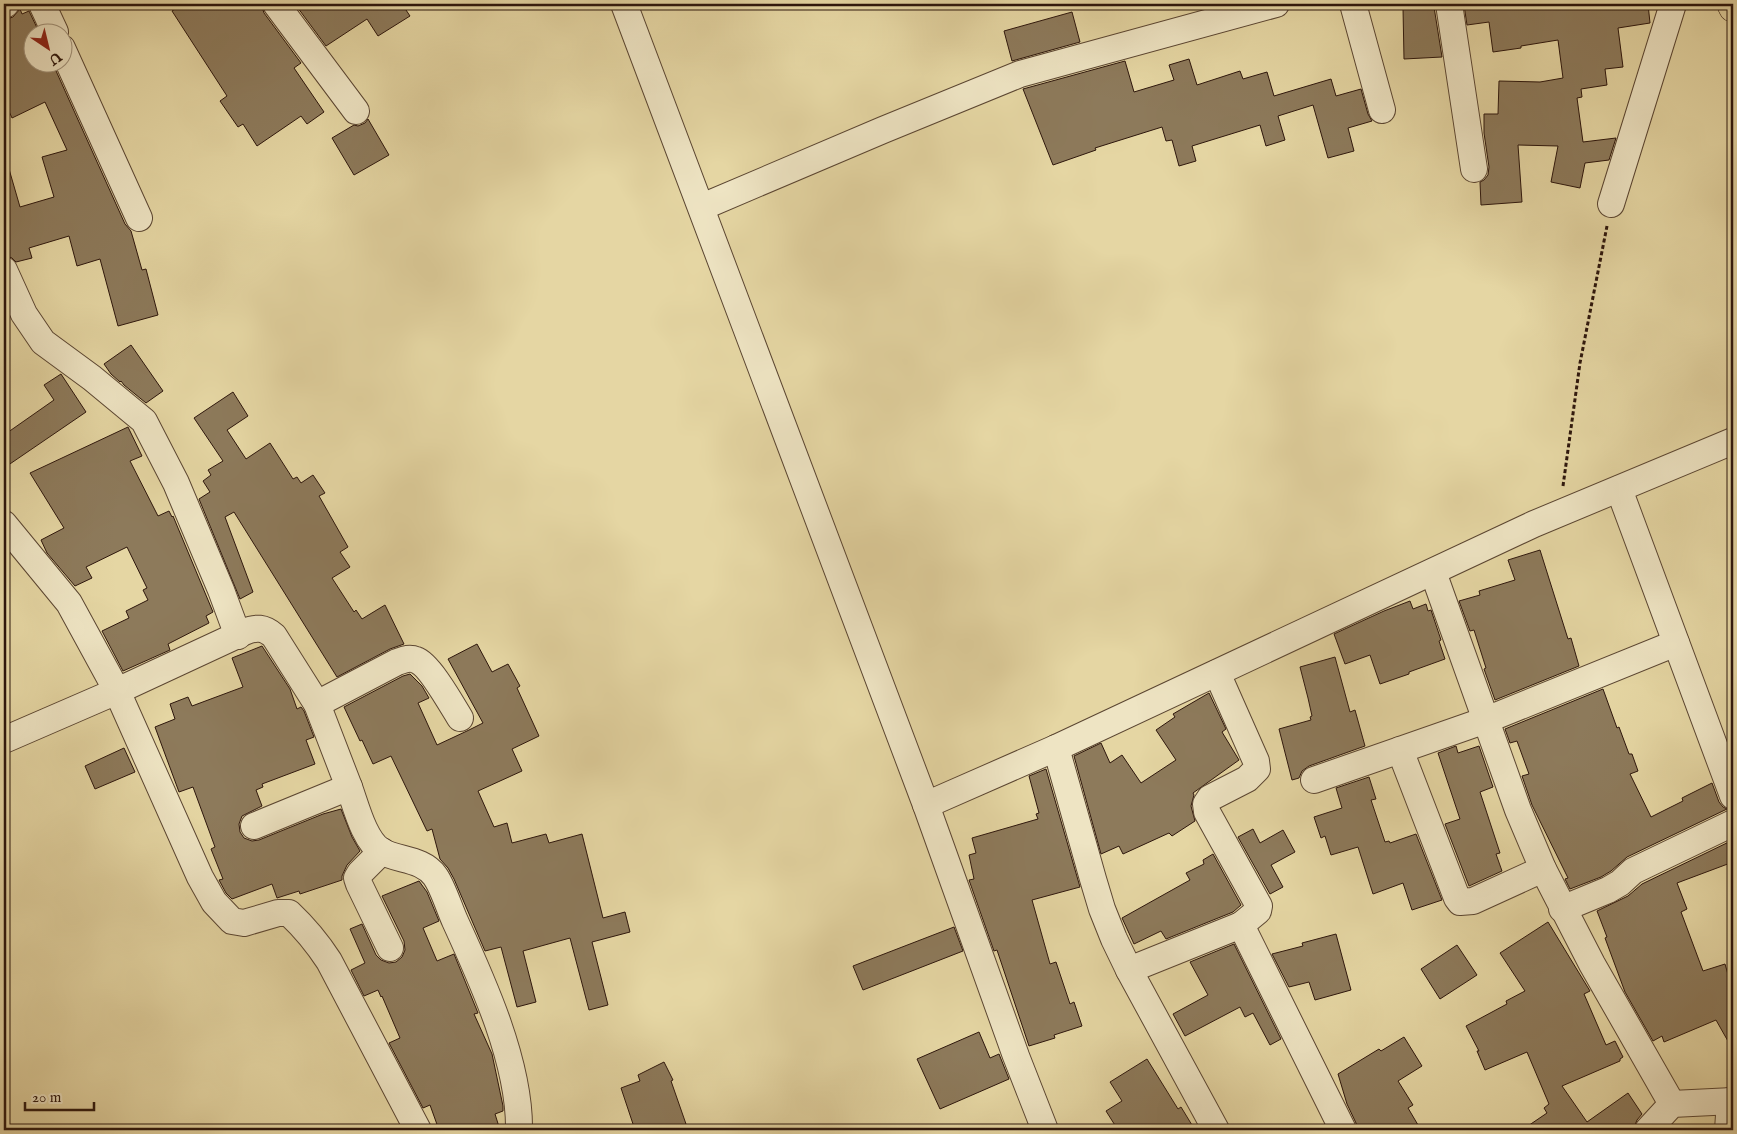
<svg xmlns="http://www.w3.org/2000/svg" width="1737" height="1134" font-family="'IM FELL English',serif">
<rect width="100%" height="100%" fill="#e5d6a3"/>
<filter id="stains"><feTurbulence type="fractalNoise" baseFrequency=".004" numOctaves="4"/><feColorMatrix values="0 0 0 0 .2 0 0 0 0 .09 0 0 0 0 .02 0 0 0 .5 -.17"/></filter>
<radialGradient id="worn" r=".72"><stop offset=".6" stop-color="#630" stop-opacity="0"/><stop offset="1" stop-color="#630" stop-opacity=".3"/></radialGradient>
<g fill="#8d7a5b" stroke="#2d160c">
<path d="M 183,4 L 261,4 L 264,13 L 301,63 L 294,68 L 324,112 L 307,124 L 301,116 L 257,146 L 243,124 L 238,127 L 220,101 L 227,96 L 172,11 Z"/>
<path d="M 295,4 L 402,4 L 410,16 L 378,36 L 367,19 L 326,46 Z"/>
<path d="M 1474,4 L 1648,4 L 1650,23 L 1618,28 L 1623,67 L 1605,69 L 1607,85 L 1581,89 L 1582,97 L 1577,98 L 1583,142 L 1616,138 L 1609,160 L 1585,163 L 1580,188 L 1551,182 L 1558,146 L 1518,145 L 1522,202 L 1481,205 L 1480,182 L 1484,180 L 1488,175 L 1489,167 L 1484,133 L 1484,114 L 1498,114 L 1499,81 L 1540,82 L 1563,78 L 1558,40 L 1521,46 L 1521,48 L 1493,52 L 1489,22 L 1467,25 L 1464,5 Z"/>
<path d="M 1434,7 L 1442,57 L 1404,59 L 1403,8 Z"/>
<path d="M 20,9 L 22,14 L 29,11 L 39,32 L 32,32 L 32,62 L 52,62 L 125,224 L 131,231 L 142,270 L 146,269 L 158,315 L 118,326 L 100,259 L 77,266 L 69,236 L 29,248 L 32,258 L 16,262 L 12,258 L 4,255 L 4,170 L 9,169 L 20,207 L 54,197 L 42,157 L 67,150 L 45,102 L 12,118 L 4,100 L 4,20 L 13,17 Z"/>
<path d="M 1072,12 L 1080,42 L 1012,61 L 1004,31 Z"/>
<path d="M 1189,59 L 1197,85 L 1240,71 L 1243,79 L 1267,72 L 1274,96 L 1331,79 L 1336,96 L 1361,89 L 1368,114 L 1372,121 L 1348,128 L 1354,151 L 1328,158 L 1313,105 L 1278,116 L 1285,140 L 1266,146 L 1260,125 L 1192,146 L 1196,161 L 1179,166 L 1172,140 L 1166,141 L 1162,127 L 1095,148 L 1096,150 L 1053,165 L 1023,89 L 1125,61 L 1134,92 L 1174,80 L 1169,65 Z"/>
<path d="M 368,119 L 389,155 L 354,175 L 332,138 L 354,125 L 358,126 L 365,123 Z"/>
<path d="M 131,345 L 163,391 L 146,403 L 124,385 L 121,381 L 120,382 L 111,374 L 104,364 Z"/>
<path d="M 61,374 L 86,412 L 4,468 L 4,435 L 54,400 L 44,385 Z"/>
<path d="M 233,392 L 248,416 L 227,430 L 246,459 L 270,443 L 293,479 L 297,477 L 301,483 L 313,475 L 325,493 L 319,496 L 348,547 L 340,552 L 350,567 L 332,578 L 354,612 L 356,610 L 362,619 L 385,605 L 404,644 L 390,649 L 337,677 L 234,512 L 225,517 L 253,592 L 240,599 L 199,499 L 210,492 L 203,481 L 211,475 L 208,470 L 223,461 L 194,418 Z"/>
<path d="M 128,427 L 142,456 L 130,461 L 158,516 L 169,511 L 172,517 L 173,516 L 213,612 L 206,616 L 209,623 L 168,644 L 170,650 L 123,671 L 102,631 L 129,618 L 126,611 L 148,600 L 143,590 L 147,588 L 127,547 L 86,567 L 92,578 L 75,586 L 47,553 L 41,540 L 64,528 L 30,473 Z"/>
<path d="M 1540,550 L 1568,639 L 1571,638 L 1579,666 L 1495,700 L 1484,669 L 1486,668 L 1474,630 L 1470,631 L 1459,601 L 1480,595 L 1479,591 L 1515,580 L 1508,560 Z"/>
<path d="M 1410,601 L 1413,609 L 1426,604 L 1428,611 L 1431,610 L 1441,640 L 1439,641 L 1445,659 L 1409,672 L 1409,674 L 1380,684 L 1370,655 L 1345,664 L 1334,634 L 1384,611 Z"/>
<path d="M 477,644 L 492,672 L 508,664 L 520,686 L 517,688 L 539,736 L 512,749 L 522,771 L 478,791 L 494,827 L 507,823 L 512,843 L 546,834 L 549,843 L 582,834 L 603,918 L 625,912 L 630,932 L 592,942 L 608,1005 L 589,1010 L 570,938 L 523,951 L 536,1002 L 517,1007 L 501,947 L 485,951 L 454,879 L 448,868 L 440,859 L 432,829 L 427,831 L 391,756 L 373,764 L 362,740 L 360,741 L 344,707 L 403,676 L 410,674 L 422,686 L 429,698 L 418,703 L 437,745 L 467,731 L 483,723 L 448,659 Z"/>
<path d="M 262,646 L 290,689 L 297,709 L 301,707 L 304,711 L 314,737 L 306,740 L 315,764 L 262,784 L 263,787 L 256,790 L 262,806 L 242,816 L 239,824 L 240,832 L 244,838 L 252,841 L 259,840 L 323,814 L 341,809 L 352,837 L 360,851 L 347,865 L 342,876 L 342,880 L 300,894 L 299,891 L 277,898 L 272,884 L 232,899 L 226,893 L 219,880 L 223,879 L 211,849 L 215,847 L 193,787 L 179,792 L 155,727 L 175,719 L 170,704 L 188,697 L 192,706 L 243,687 L 232,658 Z"/>
<path d="M 1335,657 L 1350,712 L 1355,710 L 1365,746 L 1309,766 L 1302,771 L 1299,778 L 1292,780 L 1279,729 L 1311,720 L 1310,717 L 1312,716 L 1308,698 L 1300,667 Z"/>
<path d="M 1603,689 L 1617,728 L 1619,727 L 1629,754 L 1632,754 L 1638,771 L 1630,774 L 1651,817 L 1683,801 L 1682,798 L 1712,783 L 1719,802 L 1723,807 L 1727,809 L 1627,857 L 1611,871 L 1601,877 L 1570,889 L 1565,879 L 1568,878 L 1532,805 L 1522,776 L 1529,774 L 1517,741 L 1510,743 L 1505,729 Z"/>
<path d="M 1209,693 L 1226,729 L 1222,732 L 1239,760 L 1193,793 L 1194,795 L 1191,806 L 1195,821 L 1172,836 L 1169,833 L 1123,854 L 1119,846 L 1101,854 L 1074,756 L 1101,743 L 1110,763 L 1122,755 L 1141,783 L 1176,760 L 1156,730 L 1175,717 L 1173,714 Z"/>
<path d="M 1456,746 L 1458,753 L 1479,746 L 1493,787 L 1480,792 L 1500,853 L 1496,854 L 1502,871 L 1469,886 L 1445,824 L 1460,819 L 1438,753 Z"/>
<path d="M 124,748 L 135,772 L 95,789 L 85,766 Z"/>
<path d="M 1046,769 L 1080,887 L 1032,900 L 1050,964 L 1056,962 L 1070,1004 L 1074,1002 L 1082,1026 L 1054,1035 L 1055,1038 L 1029,1046 L 997,950 L 994,951 L 969,880 L 974,879 L 969,855 L 976,853 L 972,838 L 1038,819 L 1036,814 L 1039,813 L 1029,776 Z"/>
<path d="M 1369,777 L 1376,799 L 1371,800 L 1385,842 L 1389,841 L 1390,843 L 1416,834 L 1442,900 L 1412,910 L 1403,883 L 1373,894 L 1358,847 L 1331,855 L 1325,836 L 1321,838 L 1314,817 L 1342,808 L 1336,788 Z"/>
<path d="M 1253,829 L 1260,843 L 1283,830 L 1295,852 L 1271,865 L 1283,887 L 1270,894 L 1238,837 Z"/>
<path d="M 1733,840 L 1733,862 L 1677,883 L 1687,909 L 1681,912 L 1703,971 L 1725,964 L 1733,992 L 1733,1050 L 1716,1020 L 1664,1042 L 1662,1036 L 1653,1041 L 1625,992 L 1605,938 L 1607,937 L 1597,911 L 1628,896 L 1642,884 Z"/>
<path d="M 1213,854 L 1241,905 L 1233,912 L 1166,939 L 1161,931 L 1134,944 L 1122,918 L 1190,880 L 1186,873 L 1204,864 L 1203,860 Z"/>
<path d="M 419,881 L 427,892 L 439,921 L 423,928 L 437,961 L 454,954 L 478,1013 L 474,1014 L 492,1054 L 503,1106 L 503,1111 L 495,1114 L 500,1130 L 439,1130 L 430,1105 L 423,1108 L 389,1043 L 400,1038 L 382,996 L 381,997 L 378,990 L 364,996 L 351,970 L 365,963 L 350,929 L 362,924 L 376,955 L 381,960 L 389,963 L 396,962 L 402,957 L 405,950 L 404,941 L 382,896 Z"/>
<path d="M 1548,922 L 1590,991 L 1584,994 L 1606,1045 L 1615,1041 L 1623,1057 L 1620,1059 L 1620,1061 L 1562,1086 L 1587,1122 L 1628,1093 L 1642,1114 L 1637,1120 L 1633,1130 L 1522,1130 L 1547,1113 L 1544,1108 L 1549,1104 L 1527,1052 L 1485,1070 L 1477,1051 L 1479,1051 L 1466,1026 L 1507,1004 L 1506,1001 L 1525,991 L 1500,953 Z"/>
<path d="M 954,927 L 963,951 L 863,990 L 853,966 Z"/>
<path d="M 1336,934 L 1351,990 L 1315,1000 L 1309,982 L 1289,987 L 1272,954 L 1303,946 L 1302,943 Z"/>
<path d="M 1234,944 L 1281,1039 L 1270,1045 L 1253,1013 L 1245,1017 L 1240,1007 L 1185,1036 L 1173,1014 L 1208,995 L 1190,962 Z"/>
<path d="M 1457,945 L 1477,975 L 1440,999 L 1421,969 Z"/>
<path d="M 979,1032 L 990,1058 L 999,1054 L 1009,1079 L 940,1109 L 917,1059 Z"/>
<path d="M 1404,1037 L 1422,1066 L 1398,1081 L 1413,1105 L 1408,1108 L 1421,1130 L 1358,1130 L 1356,1123 L 1347,1104 L 1338,1074 L 1379,1049 L 1381,1051 Z"/>
<path d="M 1147,1059 L 1178,1109 L 1181,1107 L 1195,1130 L 1118,1130 L 1106,1111 L 1122,1101 L 1110,1082 Z"/>
<path d="M 664,1062 L 673,1080 L 671,1081 L 686,1124 L 669,1130 L 635,1130 L 621,1088 L 640,1081 L 638,1075 Z"/>
</g>
<g fill="none" stroke-linecap="round" stroke-linejoin="round">
<g stroke="#5b4632" stroke-width="28">
<g id="minor">
<path d="M 42,4 L 55,32"/>
<path d="M 276,4 L 356,111"/>
<path d="M 624,4 L 926,805 L 1016,1056 L 1045,1130"/>
<path d="M 1353,4 L 1382,110"/>
<path d="M 1449,4 L 1474,169"/>
<path d="M 4,5 L 6,4"/>
<path d="M 62,48 L 139,218"/>
<path d="M 1611,204 L 1673,4"/>
<path d="M 702,207 L 883,130 L 1020,74 L 1276,4"/>
<path d="M 4,270 L 24,314 L 43,342 L 92,378 L 144,421 L 176,483 L 221,590 L 238,636"/>
<path d="M 1619,489 L 1733,796"/>
<path d="M 4,524 L 69,603 L 117,691 L 244,632 C 256,627 264,627 274,636 L 317,704 L 349,787 L 254,826"/>
<path d="M 1433,572 L 1518,810 L 1543,869 L 1592,964 L 1672,1104"/>
<path d="M 317,704 L 397,662 C 403,660 409,657 416,660 C 429,664 452,705 460,718"/>
<path d="M 4,740 L 117,691 L 200,877 L 214,902 L 232,921 L 244,923 L 278,913 L 289,913 C 306,929 316,941 329,961 L 418,1130"/>
<path d="M 1056,748 L 1093,879 L 1102,909 L 1114,939 L 1129,970 L 1216,1130"/>
<path d="M 1400,750 L 1457,898 L 1460,902 L 1473,901 L 1543,869"/>
<path d="M 1314,780 L 1486,720 L 1676,643"/>
<path d="M 349,787 C 356,806 364,840 381,851 C 398,861 422,858 435,876 C 443,887 449,908 455,921 C 483,982 520,1063 519,1130"/>
<path d="M 926,805 L 1056,748 L 1534,524 L 1733,441"/>
<path d="M 382,851 L 360,873 L 357,878 L 359,884 L 390,948"/>
<path d="M 1562,909 L 1608,890 L 1620,883 L 1633,871 L 1733,823"/>
<path d="M 1241,925 L 1343,1130"/>
<path d="M 1129,970 L 1241,925 L 1258,911 L 1259,906 L 1207,812 L 1206,804 L 1210,798 L 1247,779 L 1257,769 L 1256,761 L 1217,673"/>
<path d="M 1648,1130 L 1672,1104 L 1733,1101"/>
<path d="M 1728,1130 L 1730,1101"/>
</g>
</g>
<g stroke="#2d160c" stroke-width="29">
<path id="primary" d="M 1731,4 L 1733,8"/>
</g>
<path stroke="#2d160c" stroke-width="3" stroke-dasharray="4 2.5" stroke-linecap="butt" d="M 1563,486 L 1580,363 L 1607,226"/>
<use href="#minor" stroke="#eee4c3" stroke-width="26"/>
<use href="#primary" stroke="#e5d6a3" stroke-width="28"/>
</g>
<rect width="1737" height="1134" fill="none" stroke="#e5d6a3" stroke-width="20"/>
<rect x="5" y="5" width="1727" height="1124" fill="none" stroke="#2d160c" stroke-width="2.5"/>
<rect x="10" y="10" width="1717" height="1114" fill="none" stroke="#2d160c"/>
<g transform="translate(48 48) rotate(145)"><circle r="24" fill="#eee4c3" stroke="#a1927a"/>
<path d="M0-4L9 19L0 12L-9 19Z" fill="#8f2418"/>
<text y="-8" font-size="14" font-weight="bold" text-anchor="middle" fill="#2d160c">U</text>
</g>
<path d="M25 1102v8h69v-8" fill="none" stroke="#2d160c" stroke-width="2.5"/>
<text x="32" y="1102" font-size="15" fill="#2d160c" stroke="#eee4c3" stroke-width="4" paint-order="stroke">20 m</text>
<rect width="100%" height="100%" filter="url(#stains)"/>
<rect width="100%" height="100%" fill="url(#worn)"/>
</svg>
